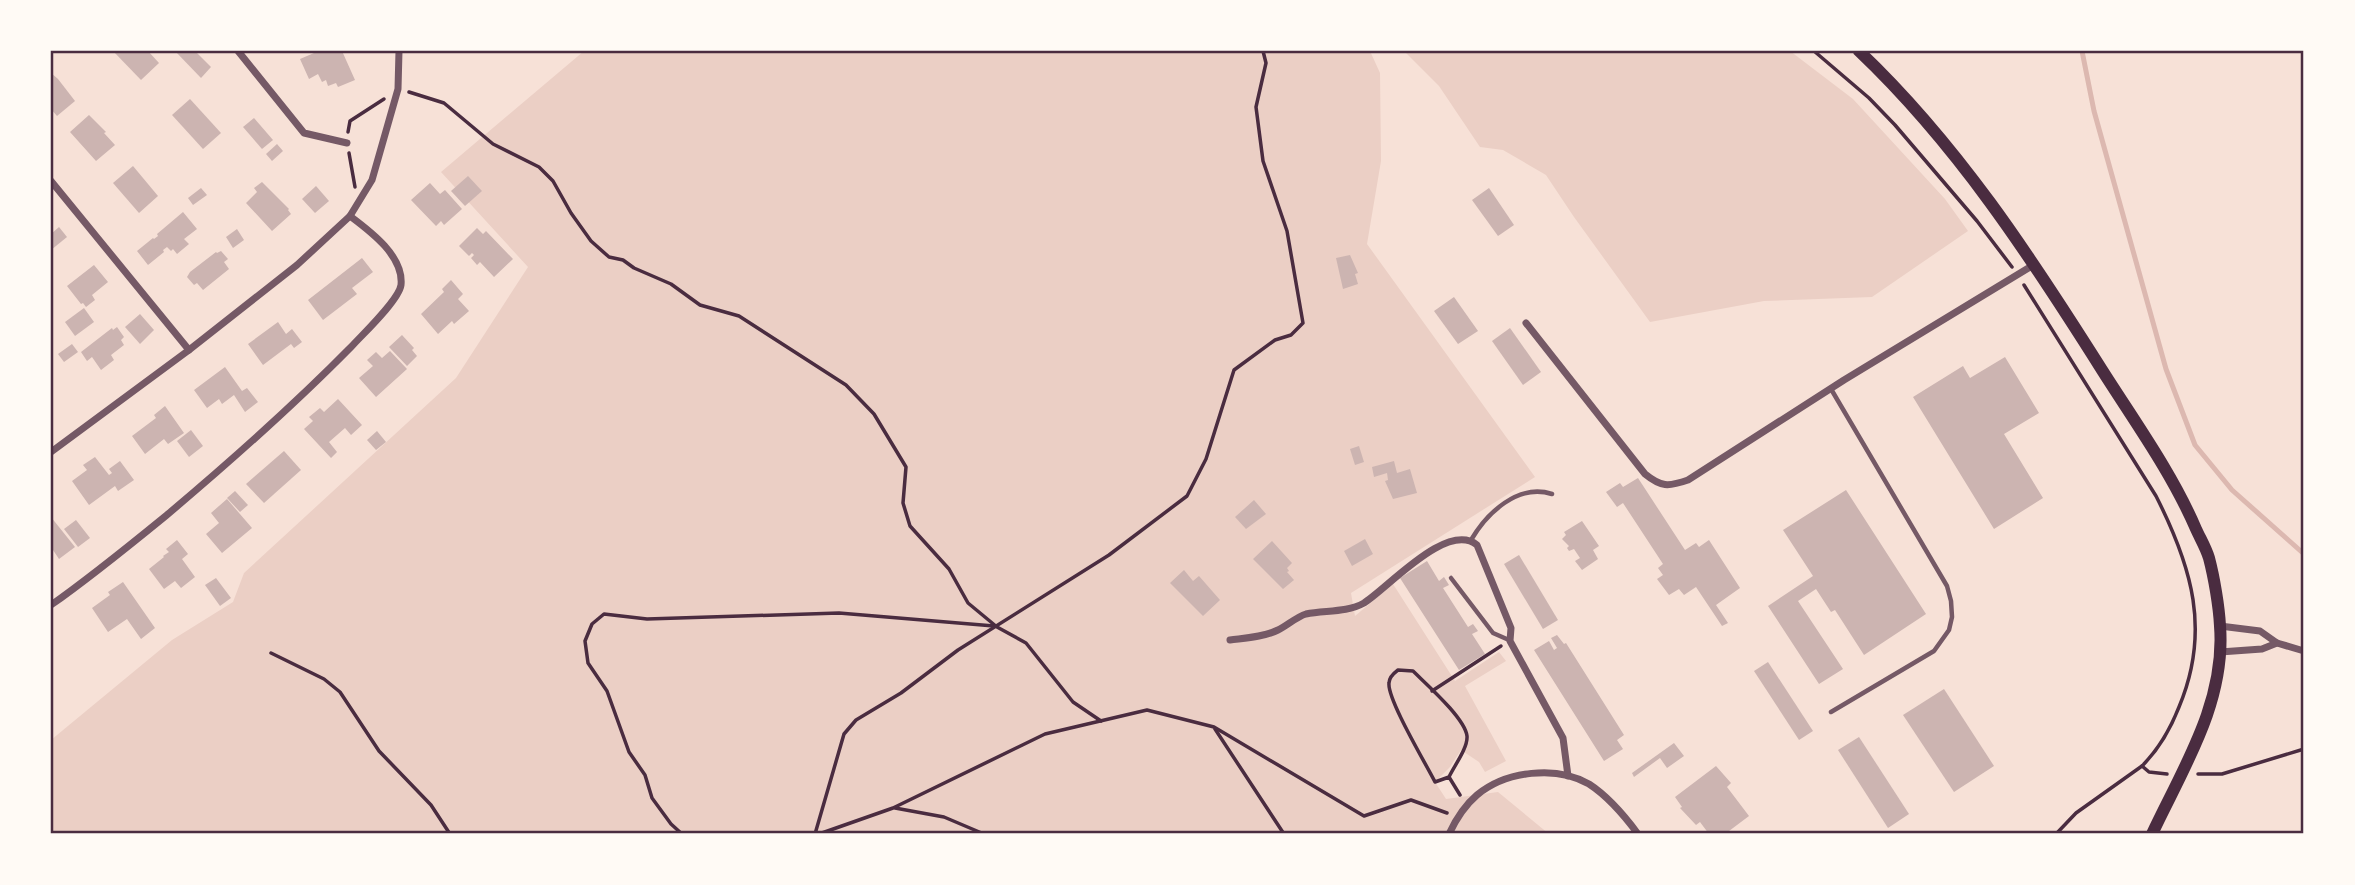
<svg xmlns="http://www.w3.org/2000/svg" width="2355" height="885" font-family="'Sofia Sans Condensed',sans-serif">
<rect width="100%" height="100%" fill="#f7e1d7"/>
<g fill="#ebcfc5">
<path d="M 584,51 L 1370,51 L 1380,73 L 1381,161 L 1367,244 L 1535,477 L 1351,593 L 1355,616 L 1393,584 L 1455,681 L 1499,652 L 1506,661 L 1465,686 L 1506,761 L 1485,772 L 1479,762 L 1461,750 L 1450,767 L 1435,782 L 1446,799 L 1498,792 L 1549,834 L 51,834 L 51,740 L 172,640 L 233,602 L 244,573 L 456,378 L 528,267 L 441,172 Z"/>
<path d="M 1404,51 L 1790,51 L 1853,99 L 1945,199 L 1968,231 L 1872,297 L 1764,301 L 1650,322 L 1574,217 L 1546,175 L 1503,150 L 1480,147 L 1439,86 Z"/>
</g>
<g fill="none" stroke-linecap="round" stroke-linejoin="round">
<path stroke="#dcb8b0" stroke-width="5" d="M 2082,51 L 2094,111 L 2166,369 L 2195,445 L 2232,490 L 2304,554"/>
</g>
<g fill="#ccb4b1">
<path d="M 113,51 L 148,51 L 159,63 L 141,80 Z"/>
<path d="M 175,51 L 195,51 L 211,67 L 201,78 Z"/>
<path d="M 313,51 L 342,51 L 355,80 L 338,87 L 336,83 L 328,86 L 326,80 L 322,82 L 318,74 L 309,79 L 300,59 L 314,53 Z"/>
<path d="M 51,73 L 58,79 L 75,101 L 57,116 L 51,109 Z"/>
<path d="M 190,99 L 221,133 L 203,149 L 172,115 Z"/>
<path d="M 89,115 L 106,132 L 104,133 L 115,145 L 96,161 L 70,132 Z"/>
<path d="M 254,118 L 273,140 L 262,149 L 243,127 Z"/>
<path d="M 277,144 L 283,151 L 272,161 L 266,154 Z"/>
<path d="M 133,166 L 158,196 L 139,213 L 113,183 Z"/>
<path d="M 468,176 L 482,191 L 465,206 L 451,191 Z"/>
<path d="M 262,182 L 289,209 L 288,210 L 291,214 L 272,231 L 246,203 L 257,192 L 254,188 Z"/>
<path d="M 430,183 L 440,194 L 445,190 L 462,209 L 444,225 L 441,221 L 436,226 L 411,200 Z"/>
<path d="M 316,186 L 329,201 L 315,213 L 302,199 Z"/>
<path d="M 201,188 L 207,195 L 193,205 L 188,198 Z"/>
<path d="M 1489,188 L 1514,225 L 1498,236 L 1472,200 Z"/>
<path d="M 183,212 L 197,229 L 184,239 L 189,244 L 177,254 L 173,249 L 171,251 L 167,247 L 163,250 L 164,252 L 148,265 L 137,251 L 153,238 L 154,239 L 158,236 L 157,234 Z"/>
<path d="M 59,227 L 67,237 L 51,250 L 51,234 Z"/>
<path d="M 477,228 L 483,234 L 486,231 L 513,259 L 494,277 L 480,262 L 477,265 L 471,258 L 474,255 L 472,253 L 469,256 L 459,246 Z"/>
<path d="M 237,229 L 244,240 L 233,248 L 226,237 Z"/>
<path d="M 221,251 L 228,259 L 224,262 L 229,269 L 203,290 L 197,283 L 194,285 L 187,277 L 190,272 L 216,252 L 217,253 Z"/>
<path d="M 1350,255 L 1358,273 L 1355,274 L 1358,284 L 1343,289 L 1336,258 Z"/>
<path d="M 362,258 L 373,272 L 352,288 L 357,294 L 323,320 L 308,300 Z"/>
<path d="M 94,265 L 108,282 L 92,295 L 95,300 L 86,307 L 83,303 L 81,304 L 67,286 Z"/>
<path d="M 451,280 L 463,294 L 458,299 L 469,311 L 454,324 L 452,321 L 438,334 L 421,314 L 444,292 L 442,289 Z"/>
<path d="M 1454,297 L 1478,331 L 1458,344 L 1434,311 Z"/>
<path d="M 84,308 L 94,322 L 75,336 L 65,322 Z"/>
<path d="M 140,314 L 154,330 L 140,344 L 125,327 Z"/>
<path d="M 278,322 L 286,334 L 292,329 L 302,342 L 294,348 L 291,344 L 263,365 L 248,344 Z"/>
<path d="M 117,327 L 124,337 L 121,340 L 124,345 L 111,355 L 114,360 L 101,370 L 92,357 L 87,361 L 81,352 L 112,328 L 113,330 Z"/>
<path d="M 1510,328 L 1541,372 L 1523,385 L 1492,341 Z"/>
<path d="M 402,335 L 414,348 L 412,350 L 417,356 L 407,366 L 389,347 Z"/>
<path d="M 72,344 L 78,352 L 64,362 L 58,354 Z"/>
<path d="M 390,351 L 407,369 L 376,397 L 359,378 L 373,366 L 367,360 L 376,352 L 382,358 Z"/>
<path d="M 2005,357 L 2039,413 L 2004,434 L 2043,498 L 1994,529 L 1913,397 L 1963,366 L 1970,378 Z"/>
<path d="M 225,367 L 242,391 L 247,388 L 258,402 L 245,412 L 234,395 L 222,404 L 219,399 L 207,408 L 194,390 Z"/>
<path d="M 338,399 L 362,425 L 351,435 L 345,428 L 329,442 L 337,452 L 331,458 L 304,429 L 313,421 L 309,417 L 320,408 L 324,412 Z"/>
<path d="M 165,406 L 184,433 L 168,444 L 164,439 L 145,454 L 132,436 L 156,418 L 154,415 Z"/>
<path d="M 191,430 L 203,446 L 189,457 L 177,441 Z"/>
<path d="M 377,431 L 386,442 L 376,450 L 367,440 Z"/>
<path d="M 1359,446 L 1364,462 L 1355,465 L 1350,449 Z"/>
<path d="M 284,451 L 301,470 L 264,503 L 246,484 Z"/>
<path d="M 95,457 L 109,475 L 112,473 L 109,469 L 120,461 L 134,480 L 118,491 L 115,486 L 89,505 L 72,481 L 87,470 L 83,465 Z"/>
<path d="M 1394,461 L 1397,473 L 1410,469 L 1417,493 L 1393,499 L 1385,481 L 1388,480 L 1387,473 L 1374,477 L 1372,467 Z"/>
<path d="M 1638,478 L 1685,550 L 1696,543 L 1699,547 L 1709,540 L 1740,588 L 1716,605 L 1728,623 L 1722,626 L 1696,587 L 1684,595 L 1679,589 L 1669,595 L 1657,579 L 1663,575 L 1658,568 L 1663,564 L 1623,503 L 1617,507 L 1606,492 L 1620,483 L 1623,487 Z"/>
<path d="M 1846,490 L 1926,614 L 1864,655 L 1835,610 L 1831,612 L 1816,589 L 1798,601 L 1843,669 L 1819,684 L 1768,606 L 1813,576 L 1783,530 Z"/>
<path d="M 235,491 L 248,505 L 240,512 L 227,498 Z"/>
<path d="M 227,499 L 252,528 L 222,553 L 206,534 L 219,523 L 211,513 Z"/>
<path d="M 1254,500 L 1266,514 L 1246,529 L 1235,517 Z"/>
<path d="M 51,517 L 75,547 L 59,559 L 53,550 L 51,552 Z"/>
<path d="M 76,520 L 90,538 L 78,547 L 64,529 Z"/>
<path d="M 1582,521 L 1599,546 L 1593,550 L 1598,559 L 1582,570 L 1575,561 L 1580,558 L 1574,549 L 1569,551 L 1567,548 L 1569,546 L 1562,539 L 1566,535 L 1564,532 Z"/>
<path d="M 1365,539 L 1373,554 L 1352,566 L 1344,551 Z"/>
<path d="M 177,540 L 188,554 L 182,559 L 195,577 L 181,588 L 175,581 L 164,589 L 149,569 L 164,557 L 163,556 L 169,552 L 166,549 Z"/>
<path d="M 1272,541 L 1292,563 L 1287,568 L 1289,571 L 1287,572 L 1294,580 L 1283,589 L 1253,559 Z"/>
<path d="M 1519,555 L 1558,620 L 1543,629 L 1504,564 Z"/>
<path d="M 1427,561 L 1439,581 L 1444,577 L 1449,585 L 1443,588 L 1468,627 L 1473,624 L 1478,631 L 1472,634 L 1485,654 L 1459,670 L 1400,578 Z"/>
<path d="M 1184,570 L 1193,581 L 1199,576 L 1220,600 L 1203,616 L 1170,583 Z"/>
<path d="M 216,578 L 231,598 L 220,606 L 205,585 Z"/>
<path d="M 123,582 L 155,628 L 141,639 L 127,619 L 108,632 L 92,608 L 110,595 L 108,592 Z"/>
<path d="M 1557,635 L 1564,644 L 1566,643 L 1624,735 L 1617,740 L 1623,749 L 1604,761 L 1534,650 L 1549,641 L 1554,650 L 1557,648 L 1551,638 Z"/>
<path d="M 1768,662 L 1813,731 L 1799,740 L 1754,671 Z"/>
<path d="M 1944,689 L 1994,766 L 1954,792 L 1903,715 Z"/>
<path d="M 1859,737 L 1909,814 L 1888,828 L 1838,750 Z"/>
<path d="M 1674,743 L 1684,756 L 1667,768 L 1660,758 L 1634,777 L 1632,773 Z"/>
<path d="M 1716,766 L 1731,783 L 1727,787 L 1749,816 L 1725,834 L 1709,834 L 1700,822 L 1696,825 L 1680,808 L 1682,807 L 1675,797 Z"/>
</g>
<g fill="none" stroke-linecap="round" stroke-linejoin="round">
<g stroke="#4a2c40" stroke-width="3.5">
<path d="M 1814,51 L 1869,98 L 1895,125 L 1977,221 L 2012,267"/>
<path d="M 409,92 L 444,103 L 493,144 L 539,167 L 553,181 L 571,213 L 591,241 L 609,257 L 623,260 L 634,268 L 671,284 L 700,305 L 739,316 L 846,385 L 874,414 L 906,467 L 903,503 L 910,526 L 949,569 L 968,603 L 997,627 L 1026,643 L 1073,702 L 1101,721"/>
<path d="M 348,132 L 350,121 L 384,99"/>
<path d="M 349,153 L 355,187"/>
<path d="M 2024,285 L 2156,496 C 2192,567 2211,631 2179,707 C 2170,730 2159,749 2142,766"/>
<path d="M 271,653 L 324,679 L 340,692 L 379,751 L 431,805 L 450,834"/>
<path d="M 1432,691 L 1501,646"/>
<path d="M 1215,729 L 1284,834"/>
<path d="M 2198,774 L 2222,774 L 2304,749"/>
<path d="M 1449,777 L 1435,782 C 1426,764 1387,699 1389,683 C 1389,677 1394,673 1398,670 L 1413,671 C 1426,684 1465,718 1467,736 C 1468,748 1454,766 1449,777 L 1460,795"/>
<path d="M 895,808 L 944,817 L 984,834"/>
<path d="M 682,834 L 671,824 L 652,798 L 645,775 L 629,752 L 607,691 L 588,663 L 585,641 L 592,624 L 604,614 L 647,619 L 839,613 L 994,626"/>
<path d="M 815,834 L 844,734 L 856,720 L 901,693 L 958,650 L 1109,555 L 1187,496 L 1206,459 L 1234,370 L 1275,340 L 1291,335 L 1303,323 L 1287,231 L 1263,161 L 1256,107 L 1266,63 L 1263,51"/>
<path d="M 819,834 L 893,808 L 1045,734 L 1147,710 L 1214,727 L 1364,816 L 1411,800 L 1447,813"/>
<path d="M 2056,834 L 2076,813 L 2142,766 L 2149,772 L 2167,774"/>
</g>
<g stroke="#755966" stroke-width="4.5">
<path d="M 1831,389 L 1947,586 L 1951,601 L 1952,617 L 1949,630 L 1934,651 L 1831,712"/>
<path d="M 1471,540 C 1487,513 1518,483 1552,494"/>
<path d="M 1451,578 L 1493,633 L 1509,640"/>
</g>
<g stroke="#755966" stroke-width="7">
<path d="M 238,51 L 304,133 L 347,143"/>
<path d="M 51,181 L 189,350"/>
<path d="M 1526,323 L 1645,474 C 1661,487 1668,487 1688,480 L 1844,380 L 2035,264"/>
<path d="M 51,452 L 189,350 L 297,265 L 350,216 L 372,180 L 398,89 L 399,51"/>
<path d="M 51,605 C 91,577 130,545 168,514 C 232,460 293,406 352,346 C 363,334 399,300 401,285 C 404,256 370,231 350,216"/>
<path d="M 2220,626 L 2260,631 L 2277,643 L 2304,651"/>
<path d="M 1230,640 C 1245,638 1264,637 1278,630 C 1287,626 1296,617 1306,614 C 1325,610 1346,613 1364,603 C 1389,587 1447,521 1477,545 L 1511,628 L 1510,641 L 1563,738 L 1568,776"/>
<path d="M 2220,652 L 2262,649 L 2277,643"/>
<path d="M 1449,834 C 1456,819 1464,806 1477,795 C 1506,771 1556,765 1589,784 C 1609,797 1624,815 1638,834"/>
</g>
<path stroke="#4a2c40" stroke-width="12" d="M 1859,51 C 1957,144 2030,256 2102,370 C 2135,422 2172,473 2196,529 C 2200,538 2206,548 2209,558 C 2214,577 2219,606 2220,626 C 2226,702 2183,768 2152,834"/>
</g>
<rect width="2355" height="885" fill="none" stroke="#fffaf5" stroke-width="105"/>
<rect x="52" y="52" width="2250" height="780" fill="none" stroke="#4a2c40" stroke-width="2.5"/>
</svg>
